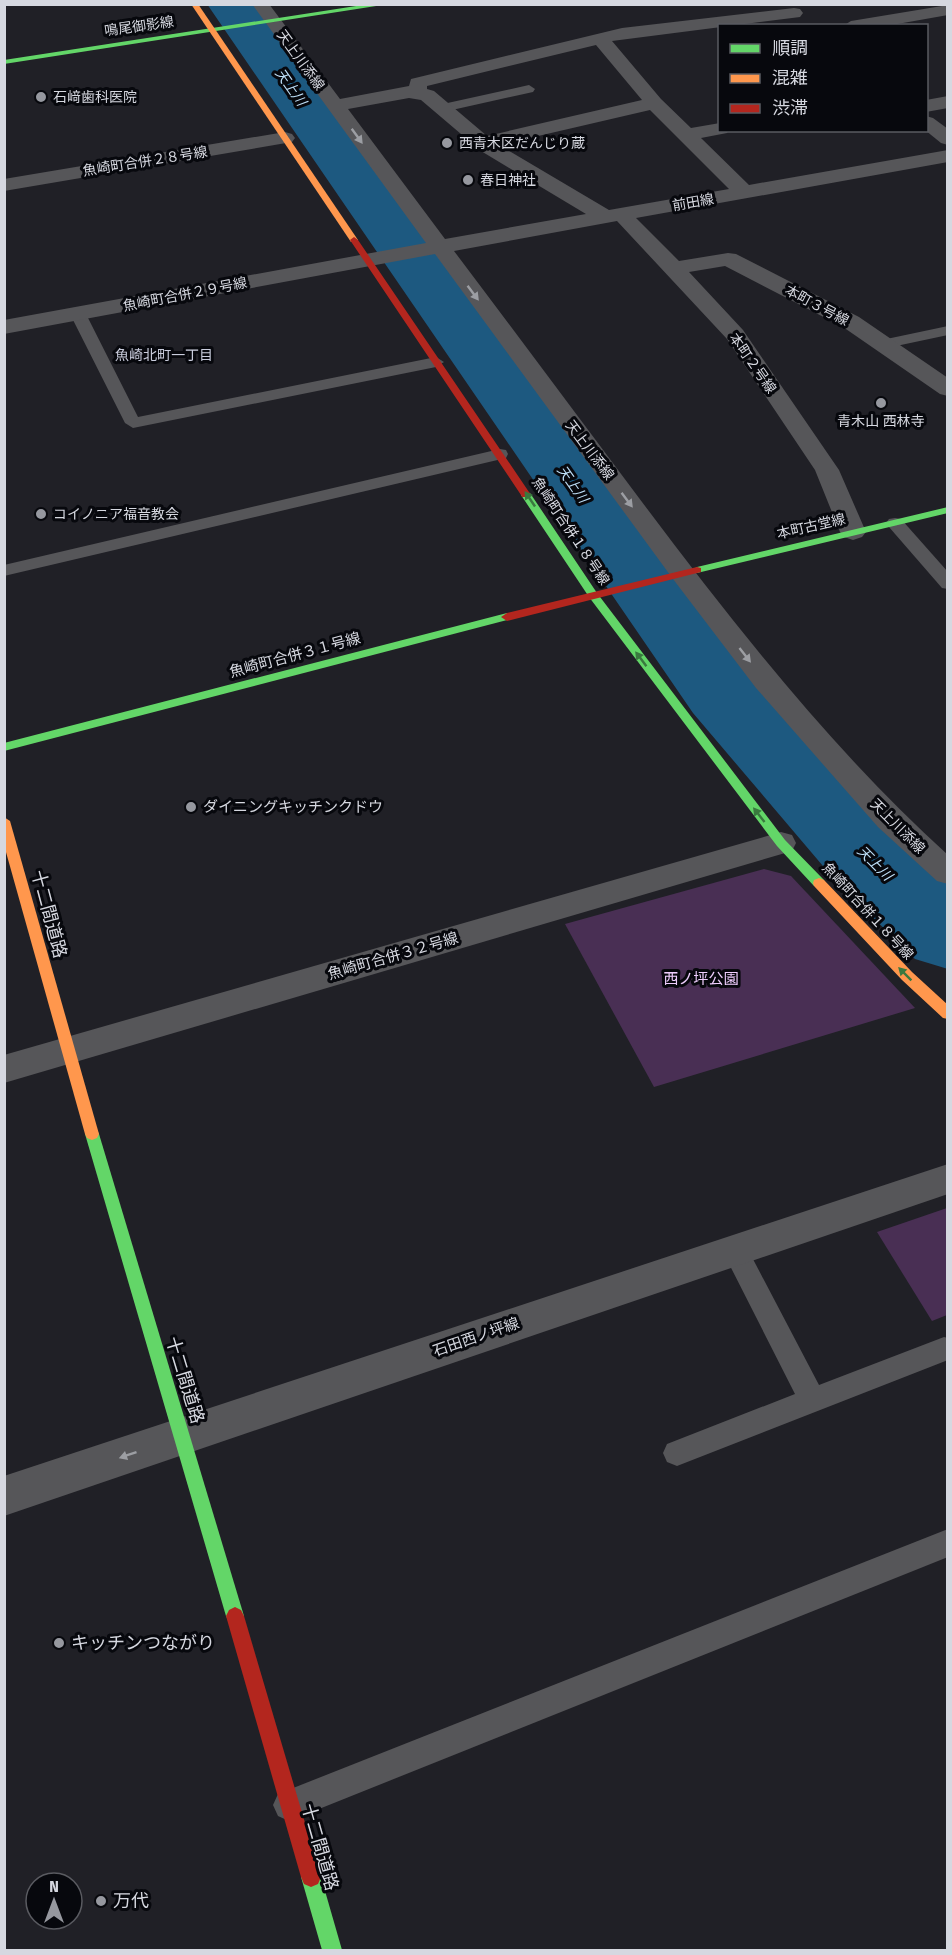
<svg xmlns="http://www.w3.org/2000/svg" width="952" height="1955" font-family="'Fira Sans Condensed','Noto Sans JP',sans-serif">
<rect width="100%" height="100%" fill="#202026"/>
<g fill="#492f54">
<path d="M 764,869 L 791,876 L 915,1008 L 654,1087 L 565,924 Z"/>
<path d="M 947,1208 L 947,1315 L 932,1321 L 877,1232 Z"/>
</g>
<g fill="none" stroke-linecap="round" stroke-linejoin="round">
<path fill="#1d5980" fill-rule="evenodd" d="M 207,4 L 258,4 L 751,675 L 898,833 L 948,878 L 948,969 L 915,959 L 834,879 L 693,713 Z"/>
<g fill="#565659" fill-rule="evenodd">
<path d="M 529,85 L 535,89 L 533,92 L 443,112 L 437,108 L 443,104 Z"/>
<path d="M 78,309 L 86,314 L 138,417 L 436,357 L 444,362 L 436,367 L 133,428 L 125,423 L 70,314 Z"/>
<path d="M 948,326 L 948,335 L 882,349 L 874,344 L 877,341 Z"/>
<path d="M 500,449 L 506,450 L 508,454 L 506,458 L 4,576 L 4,565 Z"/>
<path d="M 895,518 L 901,519 L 948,572 L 948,589 L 942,588 L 889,527 L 886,523 L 889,519 Z"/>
<path d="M 735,1239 L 744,1242 L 819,1385 L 944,1337 L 948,1338 L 948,1360 L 677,1466 L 667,1462 L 663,1453 L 667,1444 L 795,1394 L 722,1250 L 726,1242 Z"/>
<path d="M 948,1529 L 948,1557 L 289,1821 L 278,1816 L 273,1805 L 278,1794 Z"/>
</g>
<g fill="#565659" fill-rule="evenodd">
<path d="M 252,4 L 269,4 L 340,99 L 409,86 L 411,79 L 622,28 L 794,8 L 800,9 L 803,13 L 800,17 L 612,41 L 661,99 L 691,128 L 720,123 L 720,130 L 729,130 L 727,133 L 701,138 L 749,185 L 948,150 L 948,162 L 636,218 L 679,261 L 728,253 L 736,254 L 859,317 L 948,378 L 948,396 L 940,394 L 843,327 L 725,266 L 689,272 L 743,330 L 839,470 L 866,532 L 862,537 L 853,540 L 844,537 L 840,532 L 815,470 L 727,339 L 617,221 L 454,251 C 516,333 577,415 639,498 C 733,623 831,749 948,855 L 948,884 L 937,881 L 878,827 L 756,688 L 673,579 L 435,254 L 4,334 L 4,320 L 426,243 ZM 596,45 L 642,100 L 487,136 L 434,91 L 427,89 L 427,86 ZM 409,98 L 421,100 L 481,151 L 586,214 L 445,239 L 348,109 ZM 650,110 L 729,189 L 609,210 L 499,145 Z"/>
<path d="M 948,5 L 948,15 L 886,26 L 843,26 L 851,21 Z"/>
<path d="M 948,96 L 948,108 L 926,112 L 926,100 Z"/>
<path d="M 926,116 L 933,118 L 948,129 L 948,145 L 941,143 L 925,130 Z"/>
<path d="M 285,132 L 292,134 L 295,138 L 292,142 L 4,191 L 4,179 Z"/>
<path d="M 781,832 L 792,835 L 796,843 L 792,851 L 4,1083 L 4,1055 Z"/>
<path d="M 948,1164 L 948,1194 L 4,1516 L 4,1476 Z"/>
</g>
<g fill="#63d668" fill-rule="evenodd">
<path d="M 369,4 L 389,4 L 4,64 L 4,60 Z"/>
<path d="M 526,492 L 530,493 L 597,593 L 785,840 L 824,880 L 825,883 L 824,886 L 814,886 L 777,846 L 589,597 L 521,495 Z"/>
<path d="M 948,507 L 948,513 L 697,573 L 692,570 L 697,567 Z"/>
<path d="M 507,613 L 513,617 L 511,619 L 4,751 L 4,743 Z"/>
<path d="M 92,1128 L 97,1130 L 99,1134 L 244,1616 L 241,1622 L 235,1625 L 229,1622 L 226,1616 L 85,1134 L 87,1130 Z"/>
<path d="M 311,1867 L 318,1870 L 321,1877 L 342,1950 L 322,1950 L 301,1877 L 304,1870 Z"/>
</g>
<g fill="#ff974d" fill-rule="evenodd">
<path d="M 191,4 L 198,4 L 358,240 L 357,242 L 351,242 Z"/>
<path d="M 4,817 L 10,821 L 99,1134 L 97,1138 L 92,1140 L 87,1138 L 85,1134 L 4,845 Z"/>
<path d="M 819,878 L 824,880 L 912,972 L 948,1005 L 948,1019 L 943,1018 L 902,980 L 814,886 L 813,883 L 814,880 Z"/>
</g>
<g fill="#b3261e" fill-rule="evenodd">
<path d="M 354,237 L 358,240 L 531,495 L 530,497 L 522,497 L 521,495 L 350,240 Z"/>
<path d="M 697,567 L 701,568 L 701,572 L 507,621 L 501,617 L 507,613 Z"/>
<path d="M 235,1607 L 241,1610 L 244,1616 L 321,1877 L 318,1884 L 311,1887 L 304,1884 L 301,1877 L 226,1616 L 229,1610 Z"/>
</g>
</g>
<defs><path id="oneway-solid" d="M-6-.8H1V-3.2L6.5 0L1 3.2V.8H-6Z" transform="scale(1.5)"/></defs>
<g fill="#9c9ea3">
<use href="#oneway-solid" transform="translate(357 136) rotate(54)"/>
<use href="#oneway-solid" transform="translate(473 293) rotate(53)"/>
<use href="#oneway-solid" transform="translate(627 500) rotate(53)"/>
<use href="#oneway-solid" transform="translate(745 655) rotate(52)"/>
<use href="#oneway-solid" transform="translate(128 1455) rotate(161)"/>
</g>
<g fill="#3a793f">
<use href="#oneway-solid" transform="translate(530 499) rotate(-124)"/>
<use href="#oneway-solid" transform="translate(641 659) rotate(-127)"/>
<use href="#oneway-solid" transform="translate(759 815) rotate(-128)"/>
<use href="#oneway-solid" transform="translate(905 974) rotate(-135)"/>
</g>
<g fill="#96989f" stroke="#07080d" stroke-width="2">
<circle cx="41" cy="97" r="6"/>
<circle cx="447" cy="143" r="6"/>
<circle cx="468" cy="180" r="6"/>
<circle cx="881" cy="403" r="6"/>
<circle cx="41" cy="514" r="6"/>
<circle cx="191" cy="807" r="6"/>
<circle cx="59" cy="1643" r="6"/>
<circle cx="101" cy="1901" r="6"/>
</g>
<g text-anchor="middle" stroke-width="6" stroke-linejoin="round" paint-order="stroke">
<g font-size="14" fill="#d6d8e0" stroke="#07080d">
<text transform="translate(139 26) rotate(-8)" y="5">鳴尾御影線</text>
<text transform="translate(301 60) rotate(54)" y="5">天上川添線</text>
<text transform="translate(145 161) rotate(-9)" y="5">魚崎町合併２８号線</text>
<text transform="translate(693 202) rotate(-10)" y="5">前田線</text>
<text transform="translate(185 294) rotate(-11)" y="5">魚崎町合併２９号線</text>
<text transform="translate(817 305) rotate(28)" y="5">本町３号線</text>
<text transform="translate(753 363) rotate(55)" y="5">本町２号線</text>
<text transform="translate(590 450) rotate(53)" y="5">天上川添線</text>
<text transform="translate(811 526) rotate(-13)" y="5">本町古堂線</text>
<text transform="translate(571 531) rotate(56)" y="5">魚崎町合併１８号線</text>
<text transform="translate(898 826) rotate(45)" y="5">天上川添線</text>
<text transform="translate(868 911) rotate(47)" y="5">魚崎町合併１８号線</text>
</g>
<g font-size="14" font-style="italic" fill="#bedff8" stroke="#07080d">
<text transform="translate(291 87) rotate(55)" y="5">天上川</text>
<text transform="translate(573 484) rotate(55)" y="5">天上川</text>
<text transform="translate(875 863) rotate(45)" y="5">天上川</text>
</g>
<g font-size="14" fill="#d6d8e0" stroke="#07080d" text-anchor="start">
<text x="53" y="102">石﨑歯科医院</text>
<text x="459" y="148">西青木区だんじり蔵</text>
<text x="480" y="185">春日神社</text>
<text x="881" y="426" text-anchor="middle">青木山 西林寺</text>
<text x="53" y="519">コイノニア福音教会</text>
</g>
<g font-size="14" fill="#cacddd" stroke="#07080d">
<text x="164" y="360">魚崎北町一丁目</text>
</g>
<g font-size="15" fill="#d6d8e0" stroke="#07080d">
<text transform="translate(295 655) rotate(-15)" y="5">魚崎町合併３１号線</text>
<text transform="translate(393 956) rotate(-16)" y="5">魚崎町合併３２号線</text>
<text transform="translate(476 1337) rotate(-19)" y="5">石田西ノ坪線</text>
</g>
<g font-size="15" fill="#d6d8e0" stroke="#07080d" text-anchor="start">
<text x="203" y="812">ダイニングキッチンクドウ</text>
</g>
<g font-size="15" fill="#efcefe" stroke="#07080d">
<text x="701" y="984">西ノ坪公園</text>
</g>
<g font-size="18" fill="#d6d8e0" stroke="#07080d">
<text transform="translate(49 914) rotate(75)" y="6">十二間道路</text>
<text transform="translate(185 1380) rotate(73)" y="6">十二間道路</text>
<text transform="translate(320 1847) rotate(74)" y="6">十二間道路</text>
</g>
<g font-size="18" fill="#d6d8e0" stroke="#07080d" text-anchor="start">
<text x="71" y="1649">キッチンつながり</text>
<text x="113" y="1907">万代</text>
</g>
</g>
<rect width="952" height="1955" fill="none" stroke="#d6d8e0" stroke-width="12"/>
<rect x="718" y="24" width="210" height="108" fill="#07080d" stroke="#5a5b61" stroke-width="1.5"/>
<rect x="730" y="44" width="30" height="9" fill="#63d668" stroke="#5a5b61" stroke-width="1.5"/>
<text x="772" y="54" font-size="18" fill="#d6d8e0">順調</text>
<rect x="730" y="74" width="30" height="9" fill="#ff974d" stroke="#5a5b61" stroke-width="1.5"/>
<text x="772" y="84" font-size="18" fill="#d6d8e0">混雑</text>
<rect x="730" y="104" width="30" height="9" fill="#b3261e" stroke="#5a5b61" stroke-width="1.5"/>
<text x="772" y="114" font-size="18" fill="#d6d8e0">渋滞</text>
<g transform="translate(54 1901)"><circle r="28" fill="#07080d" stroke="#5a5b61" stroke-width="1.5"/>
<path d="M0-4.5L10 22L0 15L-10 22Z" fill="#96989f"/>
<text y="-9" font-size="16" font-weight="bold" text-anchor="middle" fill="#d6d8e0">N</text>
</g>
</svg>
